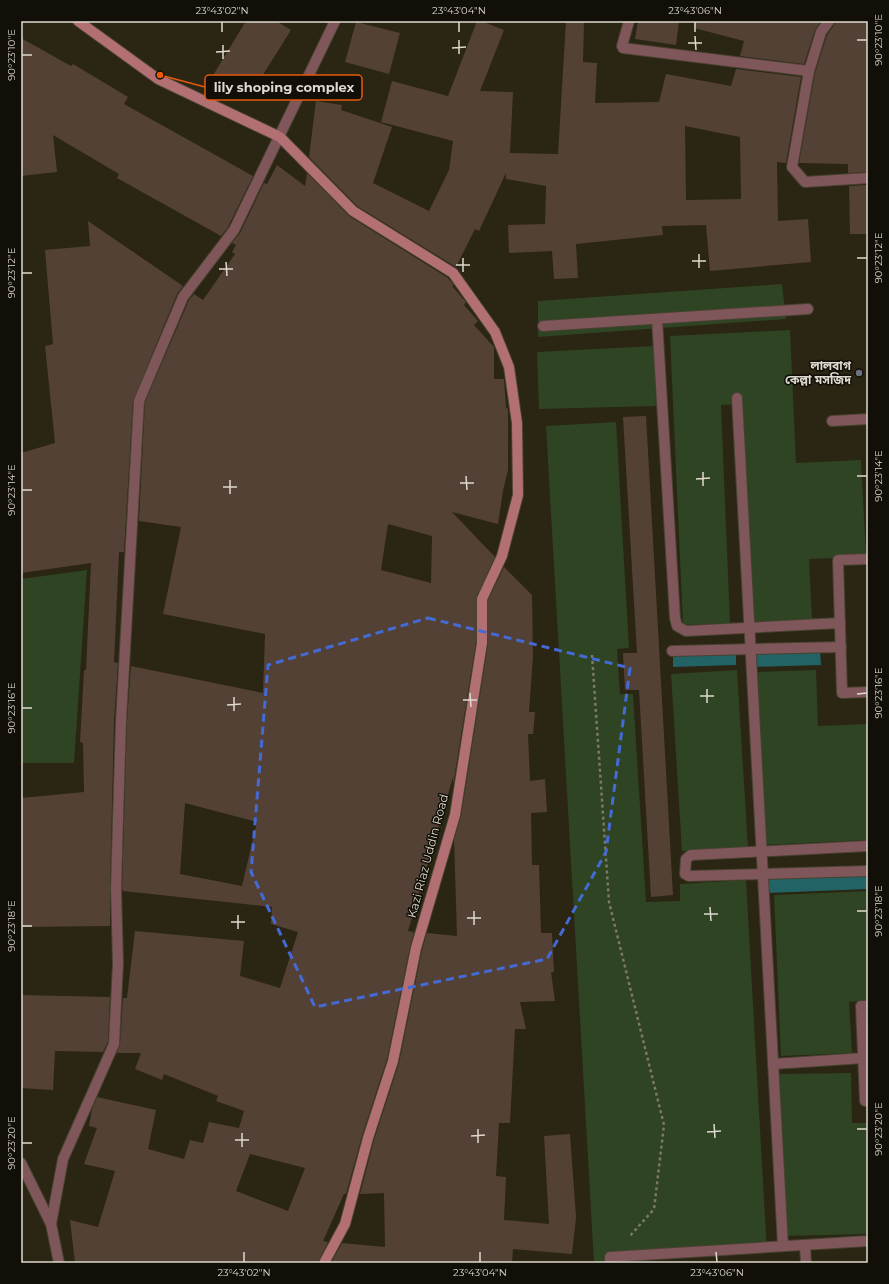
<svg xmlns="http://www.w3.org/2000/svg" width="889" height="1284" font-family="Montserrat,'Noto Sans Bengali',sans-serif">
<rect width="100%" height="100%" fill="#2b2513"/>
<g fill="#2e4422">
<path d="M 782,284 L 786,319 L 538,337 L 538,301 Z"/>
<path d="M 790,330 L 796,463 L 861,460 L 866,557 L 809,559 L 812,619 L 753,622 L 743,404 L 721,405 L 730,623 L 683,625 L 670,336 Z"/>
<path d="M 654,346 L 656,406 L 539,409 L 537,352 Z"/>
<path d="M 616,422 L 629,648 L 617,649 L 620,694 L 633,694 L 646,902 L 680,901 L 680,884 L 746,880 L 767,1253 L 594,1263 L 546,426 Z"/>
<path d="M 87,570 L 74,763 L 21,763 L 21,579 Z"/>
<path d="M 737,670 L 748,848 L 682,851 L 671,674 Z"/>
<path d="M 816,670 L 818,726 L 868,724 L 868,840 L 762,845 L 755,672 Z"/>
<path d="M 868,891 L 868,1000 L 849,1002 L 852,1053 L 781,1056 L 774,895 Z"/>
<path d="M 851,1073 L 852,1123 L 868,1123 L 868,1234 L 783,1236 L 779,1074 Z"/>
</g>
<g fill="#226366">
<path d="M 736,651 L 736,665 L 673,667 L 673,654 Z"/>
<path d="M 820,652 L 821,665 L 750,667 L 749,654 Z"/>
<path d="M 868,875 L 868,889 L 768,893 L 767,879 Z"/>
</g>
<g fill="#544135" fill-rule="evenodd">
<path d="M 246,21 L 276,21 L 291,30 L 248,99 L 212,77 Z"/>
<path d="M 477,21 L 481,21 L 504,30 L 480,91 L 513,92 L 510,153 L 558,154 L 566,21 L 584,21 L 583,62 L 597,63 L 595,103 L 659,102 L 666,74 L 731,86 L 736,69 L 801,77 L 786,163 L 777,162 L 778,221 L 808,219 L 811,262 L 710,271 L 706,225 L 662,226 L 663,235 L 576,244 L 578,278 L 554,279 L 552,251 L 509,253 L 508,225 L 545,224 L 546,186 L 506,179 L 506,173 L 479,231 L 475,229 L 456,267 L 357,206 L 309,157 L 316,101 L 342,105 L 341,110 L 392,127 L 373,183 L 429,211 L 449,170 L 453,141 L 381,122 L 392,81 L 448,96 ZM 685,126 L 740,137 L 741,199 L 686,200 Z"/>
<path d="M 638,21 L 679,21 L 676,45 L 635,39 Z"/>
<path d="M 695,21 L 821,21 L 815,30 L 804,64 L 740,56 L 744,41 L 694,28 Z"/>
<path d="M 835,21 L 868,21 L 868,172 L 848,173 L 848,164 L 799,163 L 815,73 L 827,35 L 834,25 Z"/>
<path d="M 356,22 L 400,33 L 389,74 L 345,62 Z"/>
<path d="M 21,38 L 71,66 L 73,64 L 128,97 L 124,104 L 253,176 L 228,227 L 221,236 L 117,178 L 119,174 L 53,135 L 57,172 L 21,176 Z"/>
<path d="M 277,165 L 305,186 L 307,173 L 349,216 L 448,278 L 454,285 L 452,286 L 466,302 L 464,305 L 478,321 L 474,325 L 494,347 L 494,379 L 504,379 L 506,408 L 508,409 L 508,470 L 503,491 L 498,524 L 452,512 L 495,557 L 476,599 L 476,642 L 453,785 L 453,777 L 408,931 L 414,932 L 410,947 L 387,1059 L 362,1136 L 346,1194 L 344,1194 L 323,1241 L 328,1242 L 318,1263 L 75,1263 L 70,1220 L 98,1227 L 115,1171 L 84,1164 L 97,1128 L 89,1126 L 92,1109 L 97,1097 L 156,1110 L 148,1149 L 184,1159 L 190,1140 L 203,1143 L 209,1122 L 239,1128 L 244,1111 L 216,1101 L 218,1096 L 164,1074 L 162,1080 L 135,1069 L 141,1053 L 117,1053 L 120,1044 L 123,998 L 127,998 L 135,931 L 244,941 L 240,976 L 280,988 L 298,932 L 271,924 L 272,907 L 123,891 L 122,889 L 127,721 L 131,666 L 263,693 L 265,634 L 163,614 L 181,527 L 139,521 L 145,402 L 189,300 L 194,294 L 203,300 L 235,254 L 232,252 L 236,245 L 232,243 L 240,233 L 264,183 L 267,184 ZM 388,524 L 432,536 L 431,583 L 381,570 ZM 185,803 L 257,822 L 242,886 L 180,874 ZM 250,1154 L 305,1168 L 288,1211 L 236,1191 Z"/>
<path d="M 868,185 L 868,234 L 850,234 L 849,186 Z"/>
<path d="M 88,221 L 183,286 L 177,294 L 133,401 L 124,552 L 119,552 L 114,662 L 118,663 L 114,721 L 110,889 L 110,926 L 21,927 L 21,798 L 84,792 L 83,743 L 80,742 L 84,670 L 86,670 L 91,563 L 21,573 L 21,453 L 55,443 L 45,346 L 53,344 L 45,250 L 90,246 Z"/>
<path d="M 646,416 L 673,895 L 651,897 L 639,690 L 625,690 L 623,653 L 637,653 L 623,417 Z"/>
<path d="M 504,567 L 532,595 L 533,657 L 529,712 L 535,712 L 533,734 L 528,734 L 530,781 L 545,779 L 547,812 L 531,813 L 532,865 L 539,865 L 541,933 L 552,933 L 554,972 L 551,972 L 555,1001 L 520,1002 L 526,1029 L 515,1029 L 510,1123 L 499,1123 L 496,1176 L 506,1177 L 504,1220 L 549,1224 L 544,1136 L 570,1134 L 576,1217 L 572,1254 L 513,1249 L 512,1263 L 331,1263 L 342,1243 L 385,1247 L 384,1193 L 360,1194 L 374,1140 L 399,1063 L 422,950 L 427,933 L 457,936 L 454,840 L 461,816 L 488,644 L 488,600 Z"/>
<path d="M 21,995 L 110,997 L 108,1042 L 103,1052 L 55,1051 L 53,1090 L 21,1088 Z"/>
</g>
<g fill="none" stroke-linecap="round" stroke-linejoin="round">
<g stroke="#484231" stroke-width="12">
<g id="lane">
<path d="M 657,319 L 675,618 L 677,626 L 686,631 L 840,623"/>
<path d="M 543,326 L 808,309"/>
<path d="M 737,398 L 783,1246"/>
<path d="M 832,421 L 868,419"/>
<path d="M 868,559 L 838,560 L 842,693 L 868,692"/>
<path d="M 672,651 L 841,647"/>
<path d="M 868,846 L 691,855 L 686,859 L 685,874 L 689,876 L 868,871"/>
<path d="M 868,1006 L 861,1006 L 865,1101 L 868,1101"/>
<path d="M 773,1064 L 864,1058"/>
<path d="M 805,1245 L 806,1263"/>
<path d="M 610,1263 L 610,1257 L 868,1241"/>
</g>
</g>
<g stroke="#484231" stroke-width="12">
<g id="street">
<path d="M 629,21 L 622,46 L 623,48 L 809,71"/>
<path d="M 829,21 L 821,32 L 809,71 L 792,167 L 805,182 L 868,178"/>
<path d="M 21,1163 L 51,1224 L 59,1263"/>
<path d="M 51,1224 L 63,1159 L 114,1044 L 118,963 L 116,889 L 118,819 L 121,721 L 139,401 L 183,297 L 234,230 L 335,21"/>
</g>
</g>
<g stroke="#484231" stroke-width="12">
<path id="secondary" d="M 78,21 L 158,79 L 280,137 L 353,211 L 453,273 L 495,332 L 509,367 L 517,423 L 518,495 L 502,556 L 482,599 L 482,643 L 455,815 L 416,948 L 393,1061 L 368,1138 L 345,1224 L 324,1263"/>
</g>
<path stroke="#7d7869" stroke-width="2.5" stroke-dasharray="3 3" stroke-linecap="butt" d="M 592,655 L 609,902 L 664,1125 L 654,1209 L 629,1237"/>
<use href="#lane" stroke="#7f5659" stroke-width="10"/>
<use href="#street" stroke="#7f5659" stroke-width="10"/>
<use href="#secondary" stroke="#b27075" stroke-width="10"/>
</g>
<path fill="none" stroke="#446ad6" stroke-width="3" stroke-dasharray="8 5" stroke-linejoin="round" d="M 428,618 L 630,668 L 606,852 L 547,959 L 315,1007 L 251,872 L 268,665 Z"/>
<path fill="none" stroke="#dedacf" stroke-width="1.5" d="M 222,22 L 222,32M 459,22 L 459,32M 695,22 L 695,32M 695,36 L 696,50M 459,40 L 459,54M 857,40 L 867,40M 688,43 L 702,43M 223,45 L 223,59M 452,48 L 466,47M 216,52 L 230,51M 22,55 L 32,55M 699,254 L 699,268M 463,258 L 463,272M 857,258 L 867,258M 692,261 L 706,261M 226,262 L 227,276M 456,265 L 470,265M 219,269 L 233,269M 22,273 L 32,273M 703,472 L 703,486M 466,476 L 467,490M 857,476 L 867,476M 696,479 L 710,478M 230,480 L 230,494M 460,483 L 474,483M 223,487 L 237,487M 22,490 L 32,490M 707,689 L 707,703M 470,693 L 471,707M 857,694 L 867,693M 700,696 L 714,696M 234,697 L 234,711M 463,700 L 477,700M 227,705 L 241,704M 22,708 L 32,708M 710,907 L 711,921M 474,911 L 474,925M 857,911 L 867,911M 704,914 L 718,914M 238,915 L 238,929M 467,918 L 481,918M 231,922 L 245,922M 22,926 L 32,926M 714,1124 L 715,1138M 478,1129 L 478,1143M 857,1129 L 867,1129M 707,1132 L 721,1131M 242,1133 L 242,1147M 471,1136 L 485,1135M 235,1140 L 249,1140M 22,1143 L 32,1143M 244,1252 L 244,1262M 480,1252 L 480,1262M 716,1252 L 717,1262"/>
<circle fill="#6b7280" stroke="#110f07" stroke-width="1.5" cx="859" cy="373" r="4"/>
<g text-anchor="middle" stroke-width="3" stroke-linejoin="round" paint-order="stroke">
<g font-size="12" font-weight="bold" fill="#dedacf" stroke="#110f07" text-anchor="end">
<text x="851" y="370">লালবাগ<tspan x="851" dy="14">কেল্লা মসজিদ</tspan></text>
</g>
<g font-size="12" fill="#dedacf" stroke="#110f07">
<text transform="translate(428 856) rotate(-75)" y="4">Kazi Riaz Uddin Road</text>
</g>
</g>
<path fill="none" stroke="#e8590c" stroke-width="1.5" d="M160 75L205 87"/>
<circle fill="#e8590c" stroke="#110f07" stroke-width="1.5" cx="160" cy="75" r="4"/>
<rect fill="#110f07" stroke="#e8590c" stroke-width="1.5" x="205" y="75" width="157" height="25" rx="4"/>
<g font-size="13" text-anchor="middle" font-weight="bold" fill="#dedacf">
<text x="284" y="92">lily shoping complex</text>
</g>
<rect width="889" height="1284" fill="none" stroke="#110f07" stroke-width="44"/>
<rect x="22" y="22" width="845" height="1240" fill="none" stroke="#dedacf" stroke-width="1.5"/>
<g font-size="10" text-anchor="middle" fill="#dedacf">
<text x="222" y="14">23°43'02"N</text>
<text x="459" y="14">23°43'04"N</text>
<text x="695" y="14">23°43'06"N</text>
<text transform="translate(878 40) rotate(-90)" y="4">90°23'10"E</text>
<text transform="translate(11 55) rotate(-90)" y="4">90°23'10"E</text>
<text transform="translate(878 258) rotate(-90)" y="4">90°23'12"E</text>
<text transform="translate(11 273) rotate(-90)" y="4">90°23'12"E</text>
<text transform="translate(878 476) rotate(-90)" y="4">90°23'14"E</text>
<text transform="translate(11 490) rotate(-90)" y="4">90°23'14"E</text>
<text transform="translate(878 693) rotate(-90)" y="4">90°23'16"E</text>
<text transform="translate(11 708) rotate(-90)" y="4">90°23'16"E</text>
<text transform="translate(878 911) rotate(-90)" y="4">90°23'18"E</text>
<text transform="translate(11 926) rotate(-90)" y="4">90°23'18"E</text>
<text transform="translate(878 1129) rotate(-90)" y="4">90°23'20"E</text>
<text transform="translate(11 1143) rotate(-90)" y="4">90°23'20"E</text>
<text x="244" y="1276">23°43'02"N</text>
<text x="480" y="1276">23°43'04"N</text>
<text x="717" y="1276">23°43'06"N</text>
</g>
</svg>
